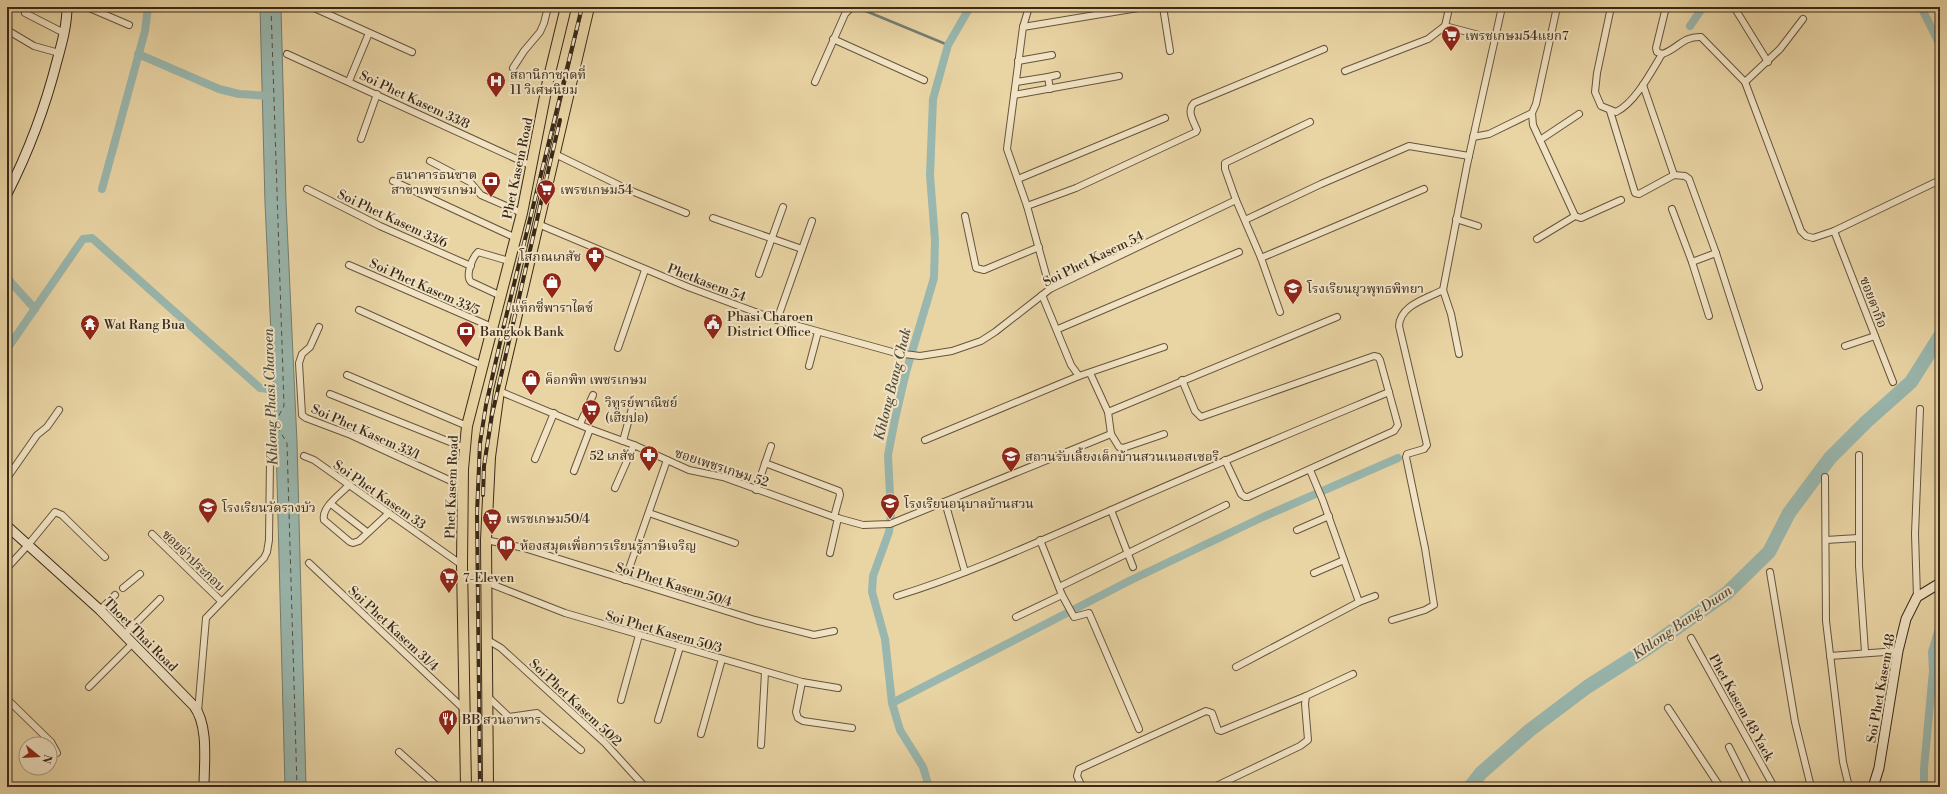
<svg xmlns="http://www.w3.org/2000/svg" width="1947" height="794" font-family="'Libre Bodoni','Noto Serif Thai',serif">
<rect width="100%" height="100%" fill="#e9d4a4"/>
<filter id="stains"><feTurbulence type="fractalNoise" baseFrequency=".005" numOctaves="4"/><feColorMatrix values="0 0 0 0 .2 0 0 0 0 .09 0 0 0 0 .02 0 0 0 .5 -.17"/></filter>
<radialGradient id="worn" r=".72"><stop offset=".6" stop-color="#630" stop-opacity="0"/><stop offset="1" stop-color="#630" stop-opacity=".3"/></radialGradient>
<path fill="#99b7ae" stroke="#737e72" d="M 260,7 L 281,7 L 286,202 L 297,442 L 306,787 L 285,787 L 276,441 L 265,203 Z"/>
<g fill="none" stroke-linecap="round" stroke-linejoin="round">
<path stroke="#737e72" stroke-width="2.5" d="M 852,8 L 861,9 L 948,45"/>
<g stroke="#99b7ae" stroke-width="8">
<path d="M 1921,7 L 1940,45"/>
<path d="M 1690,26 L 1703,7"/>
<path d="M 138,54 L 219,89 L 239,94 L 272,96"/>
<path d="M 102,189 L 145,31 L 148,7"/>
<path d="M 7,278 L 35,309"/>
<path d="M 7,349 L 83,239 L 92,238 L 260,388 L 283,391"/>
<path d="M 1940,625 L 1932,652 L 1933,671 L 1940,673"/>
<path d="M 892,703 L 1131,580 L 1263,517 L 1398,458"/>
<path d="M 929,787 L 923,767 L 900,730 L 892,703 L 885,639 L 872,592 L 873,576 L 889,532 L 891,515 L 888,455 L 895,419 L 906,372 L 934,278 L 935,240 L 930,175 L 933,99 L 948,45 L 970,7"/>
<path d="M 1924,787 L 1924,768 L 1933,671"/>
</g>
<path stroke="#99b7ae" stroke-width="14" d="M 1470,787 L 1481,773 L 1530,730 L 1587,687 L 1645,650 L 1727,593 L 1769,552 L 1789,513 L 1830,458 L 1866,422 L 1911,382 L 1940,336"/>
<path stroke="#514c3e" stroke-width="1" stroke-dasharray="5 4" stroke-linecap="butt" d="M 271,7 L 284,406 L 275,423 L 287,443 L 297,787"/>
<g stroke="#65543c" stroke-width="8">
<g id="street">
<path d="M 87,7 L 129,25"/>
<path d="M 312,7 L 412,52"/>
<path d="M 1029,7 L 1023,27 L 1007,149 L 1027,206 L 1050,289"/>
<path d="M 1163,7 L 1170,51"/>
<path d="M 1557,7 L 1536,104 L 1532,113 L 1533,125 L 1575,216"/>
<path d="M 1611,7 L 1597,73 L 1595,92 L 1601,106 L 1616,112 C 1635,103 1651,72 1662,54 C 1677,50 1682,36 1701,37 L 1745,82 L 1801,231 L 1806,236 L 1813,238 L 1834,231 L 1940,180"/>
<path d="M 1734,7 L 1768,62"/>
<path d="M 25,13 L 64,33"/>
<path d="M 1445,26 L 1448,13"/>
<path d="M 1023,27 L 1144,7"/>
<path d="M 7,30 L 34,46 L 59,53"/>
<path d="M 833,39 L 924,80"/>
<path d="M 287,54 L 532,166"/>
<path d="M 1662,54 L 1657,52 L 1656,48 L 1666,7"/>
<path d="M 1018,61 L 1052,55"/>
<path d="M 513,68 L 524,51 L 540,32 L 544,23 L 548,7"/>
<path d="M 1345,71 L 1428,39 L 1445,26 L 1494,39"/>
<path d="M 1048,77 L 1057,75"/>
<path d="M 349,81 L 369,33"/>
<path d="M 815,82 L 845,14 L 852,7"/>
<path d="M 1016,82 L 1048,77 L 1050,89"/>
<path d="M 1745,82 L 1780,49 L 1803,19"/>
<path d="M 1643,85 L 1674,175"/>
<path d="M 1014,95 L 1119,76"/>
<path d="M 1610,111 L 1635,193 L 1639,194 L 1674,175 L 1685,176 L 1689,179 L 1716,253 L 1759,387"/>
<path d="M 1473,137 L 1489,134 L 1532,113"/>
<path d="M 361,139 L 377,94"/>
<path d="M 1540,140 L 1579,114"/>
<path d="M 555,154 L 629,190 L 686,213"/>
<path d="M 430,161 L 470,182 L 481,195 L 522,213"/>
<path d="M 7,176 L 14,181"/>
<path d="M 1018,179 L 1165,118"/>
<path d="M 393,181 L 516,238"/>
<path d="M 307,189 L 380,226 L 471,266"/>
<path d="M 1027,206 L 1076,188 L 1196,132 L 1197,130 C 1194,122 1186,111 1194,103 L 1324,49"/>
<path d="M 1672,209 L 1692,262"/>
<path d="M 965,216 L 976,268 L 984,270 L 1039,247"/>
<path d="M 1575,216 L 1581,218 L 1621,200"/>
<path d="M 713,218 L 802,249"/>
<path d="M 1456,219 L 1478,226"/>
<path d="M 1245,220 L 1321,184 L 1409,146 L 1469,156"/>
<path d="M 538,224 L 688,287 L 777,320 L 896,353 L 920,356 L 952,351 L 981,341 L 995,332 L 1050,289 L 1236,200"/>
<path d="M 1834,231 L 1893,382"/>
<path d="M 1537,239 L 1575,216"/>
<path d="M 1261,258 L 1424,189"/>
<path d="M 349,265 L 492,327"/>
<path d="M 759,274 L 783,207"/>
<path d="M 499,295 L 471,282 C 465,276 472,258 478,252 L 509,261"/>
<path d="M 1042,295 L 1071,365 L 1079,376"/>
<path d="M 359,310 L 483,366"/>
<path d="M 1280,312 L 1261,258 L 1236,200 L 1225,169 L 1225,163 L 1310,122"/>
<path d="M 1709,316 L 1692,262 L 1716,253"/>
<path d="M 777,320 L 812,221"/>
<path d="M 319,327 L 310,347 L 302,354 L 299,363 L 302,415 L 306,418 L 351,435 L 462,486"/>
<path d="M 1058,329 L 1239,252"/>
<path d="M 1845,346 L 1875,336"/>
<path d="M 618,348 L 645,270"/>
<path d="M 1459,354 L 1451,314 L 1443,290 L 1467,165 L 1502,7"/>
<path d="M 809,366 L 818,332"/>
<path d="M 1090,373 L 1108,412 L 1111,434 L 1119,447 L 1123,448 L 1164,434"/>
<path d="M 347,375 L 467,426"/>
<path d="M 1182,380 L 1195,411 L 1201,417 L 1374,356 L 1378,357 L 1380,360 L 1398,425 L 1394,431 L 1248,497 L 1245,497 L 1241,494 L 1225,460"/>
<path d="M 499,391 L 590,429 L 634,445 L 689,470 L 723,477 L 834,517 L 863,525 L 890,524 L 1111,434"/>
<path d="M 330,394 L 465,448"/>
<path d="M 1108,412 L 1337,317"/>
<path d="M 580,424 L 593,395"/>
<path d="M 925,440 L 1079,376 L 1164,347"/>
<path d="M 623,441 L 632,408"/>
<path d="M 1859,455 L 1859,566 L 1865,652"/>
<path d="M 304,456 L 314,460 L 462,565"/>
<path d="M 535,459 L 554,413"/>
<path d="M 765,463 L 839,491 L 840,495 L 834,517"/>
<path d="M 1310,470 L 1323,501 L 1359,602"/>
<path d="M 574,471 L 590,429"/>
<path d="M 1825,477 L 1826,621 L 1843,762 L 1849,787"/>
<path d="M 7,478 L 37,435 L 47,427 L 59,410"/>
<path d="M 349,485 C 341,494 321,507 324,520 L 350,542 L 353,543 L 359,541 L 389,513"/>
<path d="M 615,488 L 634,445"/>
<path d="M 756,490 L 771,446"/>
<path d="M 945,502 L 965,572"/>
<path d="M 331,504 L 367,532"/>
<path d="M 1111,510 L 1133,567"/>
<path d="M 649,513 L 735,543"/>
<path d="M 1297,530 L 1329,516"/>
<path d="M 152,534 L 221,601"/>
<path d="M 486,540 L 524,548 L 755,620 L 814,635 L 834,631"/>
<path d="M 1040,540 L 1062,595 L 1074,617 L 1089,613 L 1139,729"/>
<path d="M 1826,540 L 1858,538"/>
<path d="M 830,553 L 838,518"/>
<path d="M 309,563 L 465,710"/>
<path d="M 7,568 L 28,545 L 55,512 L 62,515 L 105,557"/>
<path d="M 1770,572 L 1795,722 L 1811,787"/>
<path d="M 1314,573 L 1344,560"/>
<path d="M 625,580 L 667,460"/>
<path d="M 486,582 L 565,613 L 802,682 L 838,688"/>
<path d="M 1059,587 L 1226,505"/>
<path d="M 123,588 L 140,574"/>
<path d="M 897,596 C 972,573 1044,539 1116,508 C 1206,468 1298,430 1389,392"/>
<path d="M 1917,597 L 1915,534 L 1920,409"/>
<path d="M 100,610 L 115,595"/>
<path d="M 1016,617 L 1062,595"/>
<path d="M 1392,620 L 1425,610 L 1434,605 L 1425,548 L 1406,457 L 1407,454 L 1424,449 L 1427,445 L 1399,326 C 1400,305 1426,299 1443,290"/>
<path d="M 124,635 L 160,599"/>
<path d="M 1691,638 L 1774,787"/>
<path d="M 486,639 L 501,648 L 605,743 L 645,787"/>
<path d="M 1830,656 L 1898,651"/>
<path d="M 1236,667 L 1359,602 L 1375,596"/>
<path d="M 802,682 L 796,712 L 798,718 L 803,721 L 852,728"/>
<path d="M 89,687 L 132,644"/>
<path d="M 487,696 L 509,717 L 537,713 L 581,750"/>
<path d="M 7,699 L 51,742 L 57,753"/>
<path d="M 621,700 L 639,635"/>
<path d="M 1668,708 L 1720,787"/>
<path d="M 198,712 L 206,618 L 264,558 L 267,552 L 269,540 L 270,461 L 273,457"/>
<path d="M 658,720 L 680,647"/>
<path d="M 701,734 L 722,659"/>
<path d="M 761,745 L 765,672"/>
<path d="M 1729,747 L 1749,787"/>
<path d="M 399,752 L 438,787"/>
<path d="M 1082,787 L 1077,776 L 1079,769 L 1206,711 L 1212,713 L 1218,730 L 1221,731 L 1306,696"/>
<path d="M 1214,787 L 1300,746 L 1308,740 L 1305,704 L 1306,696 L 1353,674"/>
</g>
</g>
<g stroke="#392919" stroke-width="11">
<g id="secondary">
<path d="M 7,194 C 29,151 45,108 57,61 C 62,43 67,25 67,7"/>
<path d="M 7,526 L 100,610 L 194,706 C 209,726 204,763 204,787"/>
<path d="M 1873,787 L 1879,768 L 1898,651 L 1906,619 L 1917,597 L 1940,583"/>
</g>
</g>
<g stroke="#392919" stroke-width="12">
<g id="primary">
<path d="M 466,787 L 462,565 L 463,469 L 467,426 L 522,213 L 548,81 L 566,7"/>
<path d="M 488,787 L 486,540 L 490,457 L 499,391 L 589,7"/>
</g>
</g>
<use href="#street" stroke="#f1e3c4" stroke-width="6"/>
<use href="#secondary" stroke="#f1e3c4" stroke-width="9"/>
<use href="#primary" stroke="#e9d4a4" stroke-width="10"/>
<g stroke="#392919" stroke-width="4">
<g id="rail">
<path d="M 483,495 L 484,466 L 492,415 L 560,120"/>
<path d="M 480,787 L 477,513 L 480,443 L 486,405 L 504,325 L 582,7"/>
</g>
</g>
<use href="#rail" stroke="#f1e3c4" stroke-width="2.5" stroke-dasharray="8" stroke-linecap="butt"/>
</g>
<defs>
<g id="supermarket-pin" transform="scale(1)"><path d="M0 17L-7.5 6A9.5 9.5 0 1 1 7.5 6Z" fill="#8f2418" stroke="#f1e3c4"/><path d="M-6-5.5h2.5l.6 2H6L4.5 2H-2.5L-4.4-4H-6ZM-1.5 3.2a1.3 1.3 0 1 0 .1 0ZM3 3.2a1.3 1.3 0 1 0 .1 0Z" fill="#fff"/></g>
<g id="hospital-pin" transform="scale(1)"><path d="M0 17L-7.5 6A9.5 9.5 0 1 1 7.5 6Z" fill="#8f2418" stroke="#f1e3c4"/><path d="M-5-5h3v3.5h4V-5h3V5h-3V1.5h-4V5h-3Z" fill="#fff"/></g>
<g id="bank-pin" transform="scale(1)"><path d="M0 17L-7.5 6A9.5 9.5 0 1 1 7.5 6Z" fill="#8f2418" stroke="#f1e3c4"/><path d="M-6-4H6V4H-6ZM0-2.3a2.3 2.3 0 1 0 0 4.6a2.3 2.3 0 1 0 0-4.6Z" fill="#fff"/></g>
<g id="pharmacy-pin" transform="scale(1)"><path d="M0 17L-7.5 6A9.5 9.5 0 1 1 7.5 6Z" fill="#8f2418" stroke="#f1e3c4"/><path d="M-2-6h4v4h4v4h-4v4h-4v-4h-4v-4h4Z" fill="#fff"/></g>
<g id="shop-pin" transform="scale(1)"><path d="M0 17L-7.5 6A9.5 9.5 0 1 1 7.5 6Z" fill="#8f2418" stroke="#f1e3c4"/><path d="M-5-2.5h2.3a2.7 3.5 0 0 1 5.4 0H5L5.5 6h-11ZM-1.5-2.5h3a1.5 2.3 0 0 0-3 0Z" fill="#fff"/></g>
<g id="school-pin" transform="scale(1)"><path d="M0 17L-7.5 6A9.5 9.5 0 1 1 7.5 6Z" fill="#8f2418" stroke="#f1e3c4"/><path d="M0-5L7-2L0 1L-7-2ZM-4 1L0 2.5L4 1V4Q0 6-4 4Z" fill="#fff"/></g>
<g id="civic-pin" transform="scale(1)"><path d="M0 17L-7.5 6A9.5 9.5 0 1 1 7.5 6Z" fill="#8f2418" stroke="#f1e3c4"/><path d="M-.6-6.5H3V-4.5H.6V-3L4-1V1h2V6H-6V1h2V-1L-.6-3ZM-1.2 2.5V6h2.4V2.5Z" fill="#fff"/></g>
<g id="temple-pin" transform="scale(1)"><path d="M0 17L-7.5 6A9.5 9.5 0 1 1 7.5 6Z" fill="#8f2418" stroke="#f1e3c4"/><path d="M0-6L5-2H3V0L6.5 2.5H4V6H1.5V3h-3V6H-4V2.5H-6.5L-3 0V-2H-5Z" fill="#fff"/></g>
<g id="library-pin" transform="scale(1)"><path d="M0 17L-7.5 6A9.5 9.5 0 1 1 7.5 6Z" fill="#8f2418" stroke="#f1e3c4"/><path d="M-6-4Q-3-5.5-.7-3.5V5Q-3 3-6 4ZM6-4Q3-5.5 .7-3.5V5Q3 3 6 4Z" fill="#fff"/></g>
<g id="restaurant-pin" transform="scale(1)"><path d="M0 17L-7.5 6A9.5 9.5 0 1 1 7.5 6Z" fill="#8f2418" stroke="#f1e3c4"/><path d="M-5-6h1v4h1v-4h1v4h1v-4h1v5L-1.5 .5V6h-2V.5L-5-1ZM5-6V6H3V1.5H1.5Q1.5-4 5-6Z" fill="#fff"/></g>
</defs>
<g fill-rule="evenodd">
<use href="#supermarket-pin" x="1451" y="35"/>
<use href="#hospital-pin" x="496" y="81"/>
<use href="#bank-pin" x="491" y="181"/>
<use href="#supermarket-pin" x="546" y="189"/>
<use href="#pharmacy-pin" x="595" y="256"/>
<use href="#shop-pin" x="552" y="282"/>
<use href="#school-pin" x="1293" y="288"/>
<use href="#civic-pin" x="713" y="323"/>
<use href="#temple-pin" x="90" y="324"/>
<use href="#bank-pin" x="466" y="331"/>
<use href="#shop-pin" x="531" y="379"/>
<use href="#supermarket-pin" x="591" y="409"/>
<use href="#pharmacy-pin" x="649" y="455"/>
<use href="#school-pin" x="1011" y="456"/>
<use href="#school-pin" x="890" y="503"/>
<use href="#school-pin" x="208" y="507"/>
<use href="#supermarket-pin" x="492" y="518"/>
<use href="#library-pin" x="506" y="545"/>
<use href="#supermarket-pin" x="449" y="577"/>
<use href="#restaurant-pin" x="448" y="719"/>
</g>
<g text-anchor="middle" stroke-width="4" stroke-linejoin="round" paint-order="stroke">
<g font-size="13" fill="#392919" stroke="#f1e3c4" text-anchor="start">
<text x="1465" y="40">เพรชเกษม54แยก7</text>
<text x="510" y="79">สถานีกาชาดที่<tspan x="510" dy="15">11 วิเศษนิยม</tspan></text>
<text x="477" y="179" text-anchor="end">ธนาคารธนชาต<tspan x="477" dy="15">สาขาเพชรเกษม</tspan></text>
<text x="560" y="194">เพรชเกษม54</text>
<text x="581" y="261" text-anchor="end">โสภณเภสัช</text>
<text x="1307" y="293">โรงเรียนยุวพุทธพิทยา</text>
<text x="552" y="312" text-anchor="middle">แท็กซี่พาราไดซ์</text>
<text x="727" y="321">Phasi Charoen<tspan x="727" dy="15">District Office</tspan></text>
<text x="104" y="329">Wat Rang Bua</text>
<text x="480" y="336">Bangkok Bank</text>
<text x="545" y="384">ค็อกพิท เพชรเกษม</text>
<text x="605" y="407">วิทูรย์พาณิชย์<tspan x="605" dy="15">(เฮียปอ)</tspan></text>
<text x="635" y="460" text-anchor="end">52 เภสัช</text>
<text x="1025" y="461">สถานรับเลี้ยงเด็กบ้านสวนเนอสเซอรี</text>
<text x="904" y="508">โรงเรียนอนุบาลบ้านสวน</text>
<text x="222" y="512">โรงเรียนวัดรางบัว</text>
<text x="506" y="523">เพรชเกษม50/4</text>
<text x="520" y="550">ห้องสมุดเพื่อการเรียนรู้ภาษีเจริญ</text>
<text x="463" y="582">7-Eleven</text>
<text x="462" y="724">BB สวนอาหาร</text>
</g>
<g font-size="13" fill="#392919" stroke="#f1e3c4">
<text transform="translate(415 99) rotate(25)" y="5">Soi Phet Kasem 33/8</text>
<text transform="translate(517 168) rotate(-78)" y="5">Phet Kasem Road</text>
<text transform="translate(393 218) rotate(25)" y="5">Soi Phet Kasem 33/6</text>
<text transform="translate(1093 258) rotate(-26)" y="5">Soi Phet Kasem 54</text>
<text transform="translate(707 282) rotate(21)" y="5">Phetkasem 54</text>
<text transform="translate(425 286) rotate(24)" y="5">Soi Phet Kasem 33/5</text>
<text transform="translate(1874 302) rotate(69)" y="5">ซอยตากือ</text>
<text transform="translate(366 431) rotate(24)" y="5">Soi Phet Kasem 33/1</text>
<text transform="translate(722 467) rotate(18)" y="5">ซอยเพชรเกษม 52</text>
<text transform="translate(451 487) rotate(-88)" y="5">Phet Kasem Road</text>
<text transform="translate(380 494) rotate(35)" y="5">Soi Phet Kasem 33</text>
<text transform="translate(194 560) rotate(44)" y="5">ซอยจ่าประกอบ</text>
<text transform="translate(674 584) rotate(17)" y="5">Soi Phet Kasem 50/4</text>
<text transform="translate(394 628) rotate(43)" y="5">Soi Phet Kasem 31/4</text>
<text transform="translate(664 631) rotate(16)" y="5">Soi Phet Kasem 50/3</text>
<text transform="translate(141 634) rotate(45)" y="5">Thoet Thai Road</text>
<text transform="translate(1880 688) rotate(-80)" y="5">Soi Phet Kasem 48</text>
<text transform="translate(576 702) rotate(43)" y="5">Soi Phet Kasem 50/2</text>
<text transform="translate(1742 707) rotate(61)" y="5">Phet Kasem 48 Yaek</text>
</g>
<g font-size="14" font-style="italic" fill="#514c3e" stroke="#f1e3c4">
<text transform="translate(892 384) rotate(-76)" y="5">Khlong Bang Chak</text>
<text transform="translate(270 397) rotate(-92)" y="5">Khlong Phasi Charoen</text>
<text transform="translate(1682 622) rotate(-35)" y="5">Khlong Bang Duan</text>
</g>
</g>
<rect width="1947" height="794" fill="none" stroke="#e9d4a4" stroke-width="24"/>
<rect x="8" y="8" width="1931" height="778" fill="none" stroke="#392919" stroke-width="2"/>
<rect x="12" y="12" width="1923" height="770" fill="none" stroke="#392919"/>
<g transform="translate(38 756) rotate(108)"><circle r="19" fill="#f1e3c4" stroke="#a79980"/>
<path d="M0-3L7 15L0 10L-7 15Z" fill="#8f2418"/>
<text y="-6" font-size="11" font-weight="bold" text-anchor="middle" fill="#392919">N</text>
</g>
<rect width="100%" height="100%" filter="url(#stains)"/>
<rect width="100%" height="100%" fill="url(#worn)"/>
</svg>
